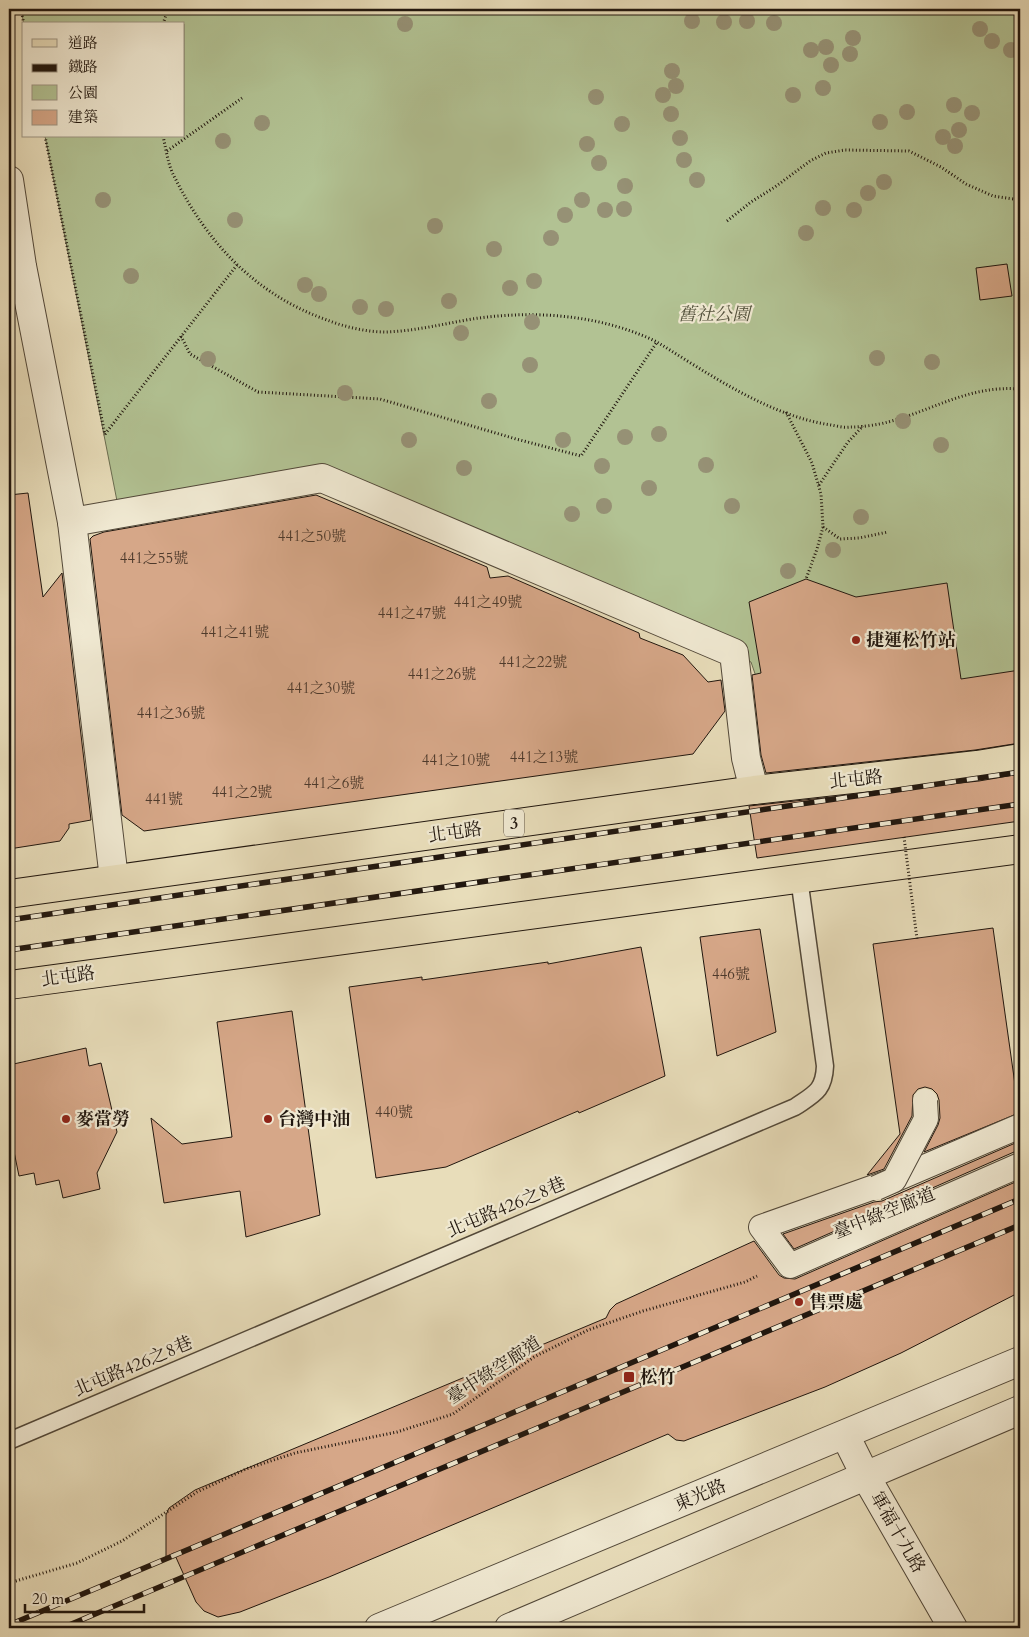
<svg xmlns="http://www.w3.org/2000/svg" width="1029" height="1637" font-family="Cardo,'Noto Serif TC',serif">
<rect width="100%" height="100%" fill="#e8ddba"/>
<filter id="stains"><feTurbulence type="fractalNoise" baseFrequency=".004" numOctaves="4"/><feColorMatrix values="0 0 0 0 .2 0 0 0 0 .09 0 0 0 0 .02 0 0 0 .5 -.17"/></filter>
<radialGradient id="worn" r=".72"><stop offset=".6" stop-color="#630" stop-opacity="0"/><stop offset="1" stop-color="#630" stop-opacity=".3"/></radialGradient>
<path fill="#b2c293" stroke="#696c50" d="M 21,9 L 1020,9 L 1020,708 L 784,758 L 751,662 L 321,475 L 117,501 L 45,136 L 184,136 L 184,24 L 24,24 L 24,25 Z"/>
<g fill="#d6a788" stroke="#20160e">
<path d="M 1007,264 L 1012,296 L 980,300 L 976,268 Z"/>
<path d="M 28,493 L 43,597 L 62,573 L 91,820 L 69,824 L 69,828 L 60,841 L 9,849 L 9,495 Z"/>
<path d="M 316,495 L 487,567 L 490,578 L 508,576 L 639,633 L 640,638 L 683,655 L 708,682 L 721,680 L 725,711 L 693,754 L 144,831 L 122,815 L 90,539 L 93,536 L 104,532 Z"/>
<path d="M 806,579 L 856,597 L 947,583 L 961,679 L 1020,670 L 1020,743 L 975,750 L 766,773 L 761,755 L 752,675 L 761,673 L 749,602 Z"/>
<path d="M 1020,774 L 1020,821 L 757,858 L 749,806 L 979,781 Z"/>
<path d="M 993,928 L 1019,1113 L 924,1152 L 938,1125 L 940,1118 L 939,1100 L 937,1094 L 932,1089 L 925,1087 L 918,1089 L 913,1095 L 912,1116 L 884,1169 L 867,1175 L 900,1134 L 873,944 Z"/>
<path d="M 760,929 L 776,1032 L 717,1056 L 700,937 Z"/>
<path d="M 641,947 L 665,1076 L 579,1113 L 578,1111 L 446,1167 L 376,1178 L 349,987 L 422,977 L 422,980 L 548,962 L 548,964 Z"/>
<path d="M 292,1011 L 320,1215 L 246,1237 L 240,1191 L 164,1203 L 151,1118 L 182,1144 L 232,1137 L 217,1022 Z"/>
<path d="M 86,1048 L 89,1066 L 101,1063 L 117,1132 L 97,1173 L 100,1189 L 63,1198 L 59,1180 L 36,1185 L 34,1173 L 19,1176 L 9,1127 L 9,1065 Z"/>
<path d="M 1020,1141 L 1020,1151 L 1014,1152 L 794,1249 L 783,1234 L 874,1202 L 882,1201 Z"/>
<path d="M 1020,1180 L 1020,1292 L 901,1353 L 825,1387 L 684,1441 L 676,1440 L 668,1434 L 329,1577 L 240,1612 L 218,1617 L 204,1611 L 196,1602 L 174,1553 L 166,1557 L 166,1515 L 169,1508 L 195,1490 L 606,1318 L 610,1310 L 616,1304 L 754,1241 L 779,1275 L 784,1278 L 795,1279 Z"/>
</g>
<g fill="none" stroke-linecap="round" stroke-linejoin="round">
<g stroke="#524839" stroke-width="19">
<path id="service" d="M 9,1441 L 795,1107 C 814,1094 824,1091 825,1066 L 799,878"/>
</g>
<g stroke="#524839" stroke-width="26">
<path id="pedestrian" d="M 1020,1126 L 894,1180 L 761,1227 L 790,1266 L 1020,1165"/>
</g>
<g stroke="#524839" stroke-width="30">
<g id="minor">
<path d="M 9,180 L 22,266 L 72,522 L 114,879"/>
<path d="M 72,522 L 322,478 L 734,653 L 746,758 L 754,790"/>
<path d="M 379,1628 L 1020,1361"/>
<path d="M 509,1628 L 1020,1410"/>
</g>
</g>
<g stroke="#524839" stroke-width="30">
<path id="tertiary" d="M 845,1435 L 865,1475 L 953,1628"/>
</g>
<g stroke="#20160e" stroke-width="30">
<g id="primary">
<path d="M 9,894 L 754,790 L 977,765 L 1020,758"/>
<path d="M 9,985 L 1020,849"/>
</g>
</g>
<g stroke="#20160e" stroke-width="3" stroke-dasharray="1 2.5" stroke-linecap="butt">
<path d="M 21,9 L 24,25"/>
<path d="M 163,24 L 168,9"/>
<path d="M 45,136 L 105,435"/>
<path d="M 163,136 C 166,149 168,165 174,176 C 207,243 256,295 327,320 C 345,327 366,332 386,332 C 415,331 443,324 472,319 C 533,310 600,314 657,342"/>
<path d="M 167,151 L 242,98"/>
<path d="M 727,221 L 751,202 L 775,187 L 810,161 L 826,153 L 845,150 L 909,151 L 941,167 L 966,184 L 993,196 L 1020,200"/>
<path d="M 181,336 L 190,354 L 258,392 L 380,399 L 516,439 L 581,456 L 657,342 C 709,374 769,416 831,425 C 837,426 844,428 850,427 C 862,427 877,425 888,422 C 934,410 969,385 1020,389"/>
<path d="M 786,412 L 812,463 L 821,494 L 823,527 L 817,549 L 806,579"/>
<path d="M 105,434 L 237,265"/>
<path d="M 819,485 L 848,442 L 863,426"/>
<path d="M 823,527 L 840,539 L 859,538 L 888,532"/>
<path d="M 9,1583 L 77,1563 L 122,1541 L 197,1492 L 246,1469 L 295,1453 L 397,1432 L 453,1414 L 534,1357 L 588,1330 L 643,1311 L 745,1282 L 757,1276"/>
</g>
<use href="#service" stroke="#f0e9d2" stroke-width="16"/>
<use href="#pedestrian" stroke="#f0e9d2" stroke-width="24"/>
<use href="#minor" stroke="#f0e9d2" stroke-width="28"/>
<use href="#tertiary" stroke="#f0e9d2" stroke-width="28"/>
<use href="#primary" stroke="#e8ddba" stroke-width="28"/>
<g stroke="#20160e" stroke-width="5.5">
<g id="rail">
<path d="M 9,920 L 1020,772"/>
<path d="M 9,950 L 1020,804"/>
<path d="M 9,1625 L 1020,1199"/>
<path d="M 62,1628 L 1020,1225"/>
</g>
</g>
<use href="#rail" stroke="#f0e9d2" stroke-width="4" stroke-dasharray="11" stroke-linecap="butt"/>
<g stroke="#524839" stroke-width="26" stroke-linecap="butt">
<path id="pedestrian-bridge" d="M 876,1188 L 894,1180 L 926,1119 L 925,1101"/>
</g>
<path stroke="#20160e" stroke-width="3" stroke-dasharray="1 2.5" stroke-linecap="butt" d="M 904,837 L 917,939"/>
<use href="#pedestrian-bridge" stroke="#f0e9d2" stroke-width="24"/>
</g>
<g fill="#969175">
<circle cx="692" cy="21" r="8"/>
<circle cx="747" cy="21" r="8"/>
<circle cx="724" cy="22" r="8"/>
<circle cx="774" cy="23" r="8"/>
<circle cx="405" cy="24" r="8"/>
<circle cx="980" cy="29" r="8"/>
<circle cx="853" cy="38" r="8"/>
<circle cx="992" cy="41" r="8"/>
<circle cx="826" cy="47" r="8"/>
<circle cx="811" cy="50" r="8"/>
<circle cx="1011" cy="50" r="8"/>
<circle cx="850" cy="54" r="8"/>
<circle cx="831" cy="65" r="8"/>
<circle cx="672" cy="71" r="8"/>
<circle cx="676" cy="86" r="8"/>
<circle cx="823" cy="88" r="8"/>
<circle cx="663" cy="95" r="8"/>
<circle cx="793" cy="95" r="8"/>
<circle cx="596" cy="97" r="8"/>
<circle cx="954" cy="105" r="8"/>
<circle cx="907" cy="112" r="8"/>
<circle cx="972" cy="113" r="8"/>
<circle cx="671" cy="114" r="8"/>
<circle cx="880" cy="122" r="8"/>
<circle cx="262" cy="123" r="8"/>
<circle cx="622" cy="124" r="8"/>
<circle cx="959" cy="130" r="8"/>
<circle cx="943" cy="137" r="8"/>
<circle cx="680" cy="138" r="8"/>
<circle cx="223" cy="141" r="8"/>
<circle cx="587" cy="144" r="8"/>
<circle cx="955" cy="146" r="8"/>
<circle cx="684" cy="160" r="8"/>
<circle cx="599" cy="163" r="8"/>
<circle cx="697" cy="180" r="8"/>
<circle cx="884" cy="182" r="8"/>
<circle cx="625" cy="186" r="8"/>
<circle cx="868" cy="193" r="8"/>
<circle cx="103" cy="200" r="8"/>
<circle cx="582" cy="200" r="8"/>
<circle cx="823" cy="208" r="8"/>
<circle cx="624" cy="209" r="8"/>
<circle cx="605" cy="210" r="8"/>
<circle cx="854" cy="210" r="8"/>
<circle cx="565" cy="215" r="8"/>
<circle cx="235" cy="220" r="8"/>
<circle cx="435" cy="226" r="8"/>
<circle cx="806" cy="233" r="8"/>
<circle cx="551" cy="238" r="8"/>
<circle cx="494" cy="249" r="8"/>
<circle cx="131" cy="276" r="8"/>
<circle cx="534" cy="281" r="8"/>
<circle cx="305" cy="285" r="8"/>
<circle cx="510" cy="288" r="8"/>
<circle cx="319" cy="294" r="8"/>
<circle cx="449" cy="301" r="8"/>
<circle cx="360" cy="307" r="8"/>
<circle cx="386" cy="309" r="8"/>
<circle cx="532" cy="322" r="8"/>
<circle cx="461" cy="333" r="8"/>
<circle cx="877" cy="358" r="8"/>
<circle cx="208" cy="359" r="8"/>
<circle cx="932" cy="362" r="8"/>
<circle cx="530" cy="365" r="8"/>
<circle cx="345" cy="393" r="8"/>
<circle cx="489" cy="401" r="8"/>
<circle cx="903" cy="421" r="8"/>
<circle cx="659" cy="434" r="8"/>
<circle cx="625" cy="437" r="8"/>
<circle cx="409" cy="440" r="8"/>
<circle cx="563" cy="440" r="8"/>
<circle cx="941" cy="445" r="8"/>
<circle cx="706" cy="465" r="8"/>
<circle cx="602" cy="466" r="8"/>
<circle cx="464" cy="468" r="8"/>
<circle cx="649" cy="488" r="8"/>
<circle cx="604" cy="506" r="8"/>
<circle cx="732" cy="506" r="8"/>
<circle cx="572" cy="514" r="8"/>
<circle cx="861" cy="517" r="8"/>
<circle cx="833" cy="550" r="8"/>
<circle cx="788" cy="571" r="8"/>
</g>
<g fill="#8f2418" stroke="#f0e9d2" stroke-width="2">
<circle cx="856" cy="640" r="5"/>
<circle cx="66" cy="1119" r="5"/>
<circle cx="268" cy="1119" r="5"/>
<circle cx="799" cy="1302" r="5"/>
<rect x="623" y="1371" width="12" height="12" rx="2.5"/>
</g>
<g text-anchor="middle" stroke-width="4.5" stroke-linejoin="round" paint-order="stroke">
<g font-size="15" fill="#4e3a2c">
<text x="312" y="541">441之50號</text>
<text x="154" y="563">441之55號</text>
<text x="488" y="607">441之49號</text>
<text x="412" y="618">441之47號</text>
<text x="235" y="637">441之41號</text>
<text x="533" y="667">441之22號</text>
<text x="442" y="679">441之26號</text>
<text x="321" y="693">441之30號</text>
<text x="171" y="718">441之36號</text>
<text x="544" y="762">441之13號</text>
<text x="456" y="765">441之10號</text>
<text x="334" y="788">441之6號</text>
<text x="242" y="797">441之2號</text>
<text x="164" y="804">441號</text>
<text x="731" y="979">446號</text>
<text x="394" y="1117">440號</text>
</g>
<rect fill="#f0e9d2" stroke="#5e5549" stroke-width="1" x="504" y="809.5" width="20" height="27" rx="4"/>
<g font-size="16" font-weight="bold" fill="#20160e">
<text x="514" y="829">3</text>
</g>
<g font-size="18" font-style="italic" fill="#53523d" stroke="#f0e9d2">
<text x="714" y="320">舊社公園</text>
</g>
<g font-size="18" font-weight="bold" fill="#20160e" stroke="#f0e9d2" text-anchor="start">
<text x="866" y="646">捷運松竹站</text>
<text x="76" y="1125">麥當勞</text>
<text x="278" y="1125">台灣中油</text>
<text x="809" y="1308">售票處</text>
<text x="640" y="1383">松竹</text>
</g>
<g font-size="18" fill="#20160e" stroke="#f0e9d2">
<text transform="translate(856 779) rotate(-6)" y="6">北屯路</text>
<text transform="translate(455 832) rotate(-8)" y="6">北屯路</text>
<text transform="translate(68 976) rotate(-8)" y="6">北屯路</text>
<text transform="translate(506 1207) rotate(-23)" y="6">北屯路426之8巷</text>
<text transform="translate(884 1213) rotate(-22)" y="6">臺中綠空廊道</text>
<text transform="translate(133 1366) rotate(-23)" y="6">北屯路426之8巷</text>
<text transform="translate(494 1370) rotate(-33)" y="6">臺中綠空廊道</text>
<text transform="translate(700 1495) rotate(-23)" y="6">東光路</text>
<text transform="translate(898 1532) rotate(60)" y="6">軍福十九路</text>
</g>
</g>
<rect width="1029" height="1637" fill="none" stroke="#e8ddba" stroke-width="30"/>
<rect x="10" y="10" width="1009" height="1617" fill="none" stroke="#20160e" stroke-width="2.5"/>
<rect x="15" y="15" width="999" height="1607" fill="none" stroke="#20160e"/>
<rect x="22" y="22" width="162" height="115" fill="#f0e9d2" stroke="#9d9584"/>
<rect x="32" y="39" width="25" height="8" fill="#e8ddba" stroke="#9d9584"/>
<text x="68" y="48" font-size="15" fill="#20160e">道路</text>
<rect x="32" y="64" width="25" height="8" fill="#20160e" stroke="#9d9584"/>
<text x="68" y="72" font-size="15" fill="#20160e">鐵路</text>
<rect x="32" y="85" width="25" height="15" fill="#b2c293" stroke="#9d9584"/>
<text x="68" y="98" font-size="15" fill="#20160e">公園</text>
<rect x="32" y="110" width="25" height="15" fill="#d6a788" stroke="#9d9584"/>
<text x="68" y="122" font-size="15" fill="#20160e">建築</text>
<path d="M25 1604v8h119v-8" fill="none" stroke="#20160e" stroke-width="2.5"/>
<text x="32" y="1604" font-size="15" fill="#20160e" stroke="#f0e9d2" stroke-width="4" paint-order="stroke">20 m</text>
<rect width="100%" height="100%" filter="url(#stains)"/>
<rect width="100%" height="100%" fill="url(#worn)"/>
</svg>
